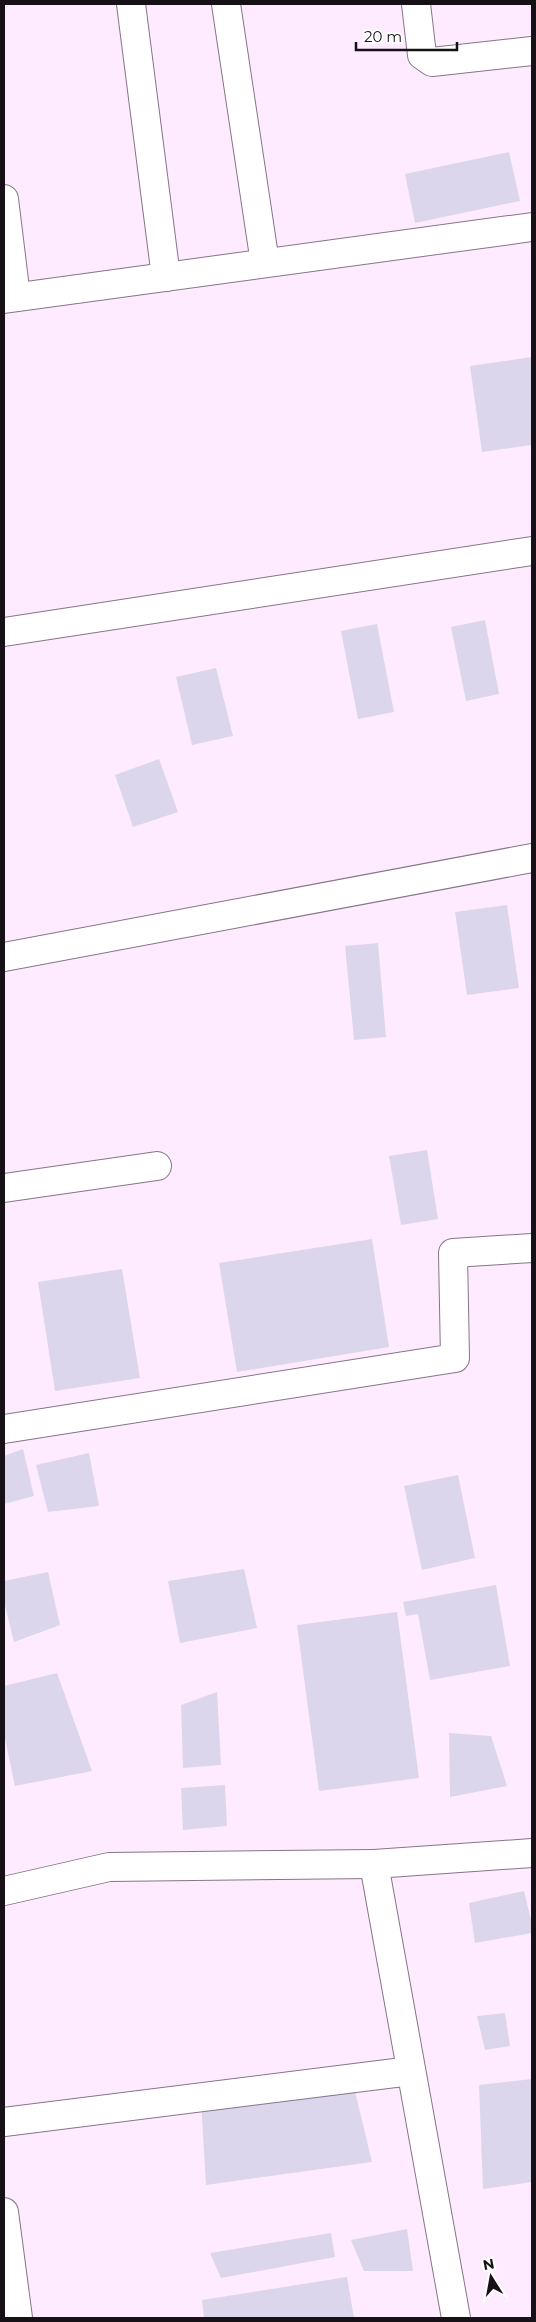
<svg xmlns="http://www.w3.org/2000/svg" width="536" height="2322" font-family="Montserrat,sans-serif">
<rect width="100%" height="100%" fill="#feebff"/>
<g fill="#dcd6ed">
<path d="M 509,152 L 520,201 L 415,223 L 405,174 Z"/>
<path d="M 532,357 L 532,445 L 482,452 L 470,366 Z"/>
<path d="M 485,620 L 499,694 L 466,701 L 451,627 Z"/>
<path d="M 377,624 L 394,712 L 358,719 L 341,631 Z"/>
<path d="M 216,668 L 233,736 L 192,745 L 176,677 Z"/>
<path d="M 159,759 L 178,812 L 133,827 L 115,775 Z"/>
<path d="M 507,905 L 519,988 L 467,995 L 455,912 Z"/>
<path d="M 378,943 L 386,1037 L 354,1040 L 345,946 Z"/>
<path d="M 427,1150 L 438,1219 L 401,1225 L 389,1156 Z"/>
<path d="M 372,1239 L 389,1347 L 237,1372 L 219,1263 Z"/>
<path d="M 122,1269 L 140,1378 L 55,1391 L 38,1282 Z"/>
<path d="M 23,1449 L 34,1496 L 4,1504 L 4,1456 Z"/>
<path d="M 89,1453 L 99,1506 L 48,1512 L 36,1465 Z"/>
<path d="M 458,1475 L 475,1558 L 422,1570 L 404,1486 Z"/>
<path d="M 244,1569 L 257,1628 L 180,1643 L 168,1581 Z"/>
<path d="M 48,1572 L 60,1625 L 14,1642 L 4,1601 L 4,1581 Z"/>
<path d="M 496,1585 L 510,1666 L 430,1680 L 418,1614 L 406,1616 L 403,1602 Z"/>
<path d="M 397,1612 L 419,1778 L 319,1791 L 297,1625 Z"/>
<path d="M 57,1673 L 92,1771 L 15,1786 L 4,1734 L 4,1686 Z"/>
<path d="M 217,1692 L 221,1765 L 183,1768 L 181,1705 Z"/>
<path d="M 449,1733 L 491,1736 L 507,1786 L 450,1797 Z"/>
<path d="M 225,1785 L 227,1826 L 183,1830 L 181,1788 Z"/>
<path d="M 524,1891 L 532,1924 L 532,1933 L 475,1943 L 469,1903 Z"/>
<path d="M 505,2013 L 510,2046 L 485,2050 L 477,2016 Z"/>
<path d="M 352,2079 L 372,2162 L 206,2185 L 201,2101 Z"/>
<path d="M 532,2079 L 532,2182 L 483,2189 L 479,2085 Z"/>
<path d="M 407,2229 L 413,2271 L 364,2271 L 351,2240 Z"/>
<path d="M 331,2233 L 335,2257 L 221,2278 L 210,2253 Z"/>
<path d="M 347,2277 L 354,2318 L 204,2318 L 202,2300 Z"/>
</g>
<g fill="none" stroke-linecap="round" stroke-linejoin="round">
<g stroke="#867587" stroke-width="30">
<g id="street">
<path d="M 131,4 L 166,277"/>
<path d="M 226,4 L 265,263"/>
<path d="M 416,4 L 422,55 L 432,62 L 532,51"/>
<path d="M 4,199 L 16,297"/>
<path d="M 4,299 L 532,227"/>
<path d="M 4,632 L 532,551"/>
<path d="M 4,957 L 532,858"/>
<path d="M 4,1188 L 157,1166"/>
<path d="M 4,1429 L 455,1358 L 453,1253 L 532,1248"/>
<path d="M 4,1891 L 109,1867 L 374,1864"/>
<path d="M 4,2122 L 411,2071"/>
<path d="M 4,2212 L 18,2318"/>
<path d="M 456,2318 L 374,1864 L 532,1853"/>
</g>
</g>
<use href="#street" stroke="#fff" stroke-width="28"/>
</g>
<rect width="536" height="2322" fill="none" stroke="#171117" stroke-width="10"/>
<g transform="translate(491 2277) rotate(349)" stroke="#ffffff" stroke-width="4" paint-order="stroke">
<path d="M0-4L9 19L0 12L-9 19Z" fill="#171117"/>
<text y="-8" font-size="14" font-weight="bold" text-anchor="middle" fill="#171117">N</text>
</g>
<path d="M356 42v8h101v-8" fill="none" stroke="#171117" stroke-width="2.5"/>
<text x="364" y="42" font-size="15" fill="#171117" stroke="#ffffff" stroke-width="4" paint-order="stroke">20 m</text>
</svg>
